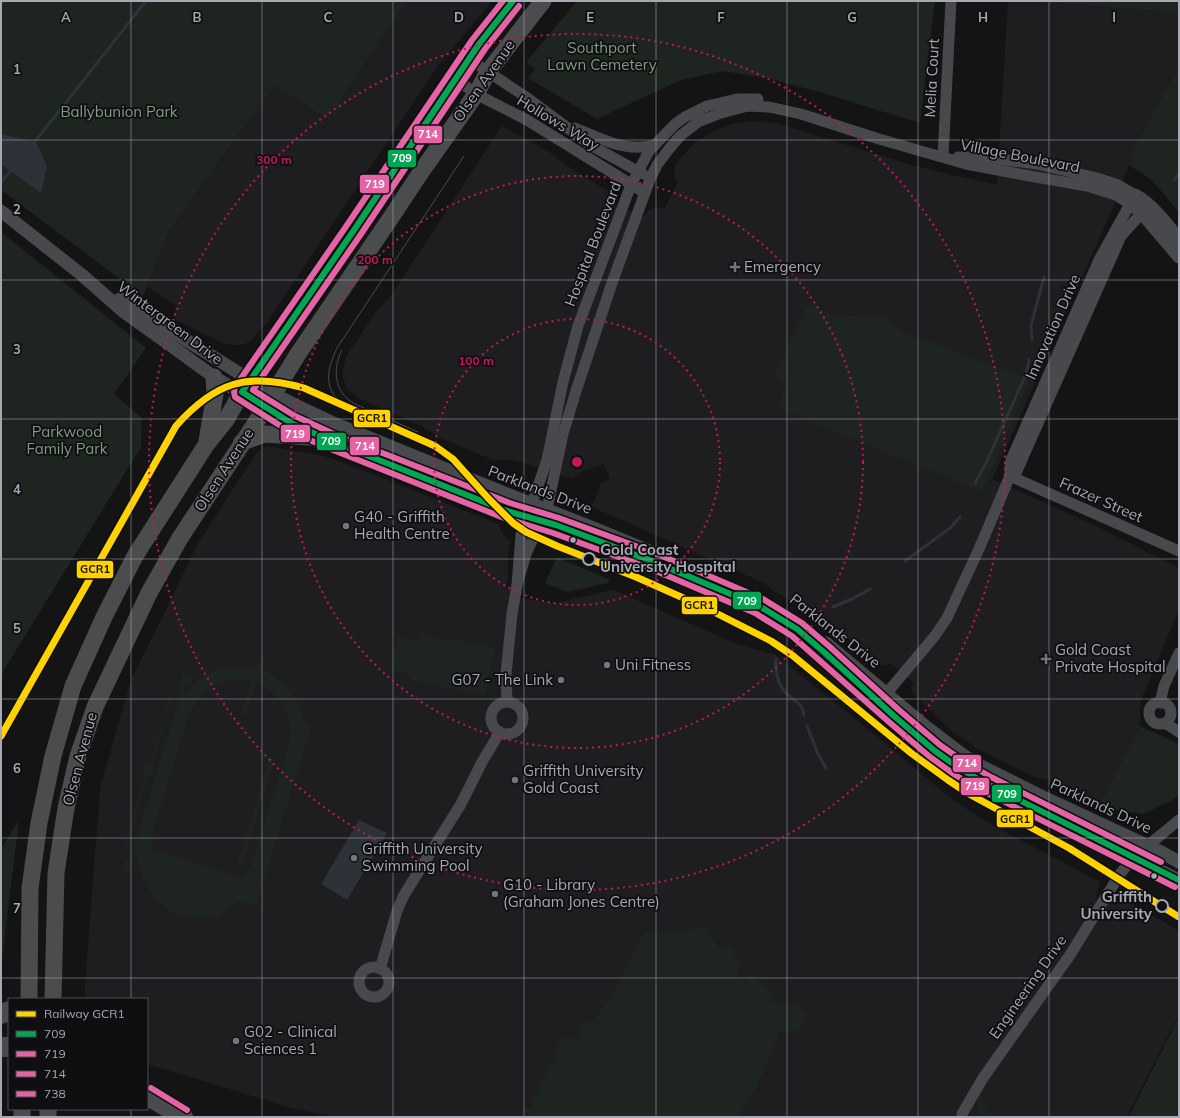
<svg xmlns="http://www.w3.org/2000/svg" width="1180" height="1118" font-family="Mulish,sans-serif">
<rect width="100%" height="100%" fill="#141414"/>
<g fill="#1e1e20">
<path d="M 408,1 L 492,1 L 437,67 L 268,321 L 251,341 L 241,345 L 229,345 L 217,340 L 176,320 L 173,315 L 177,306 L 147,287 L 170,230 L 265,98 L 275,86 L 381,38 Z"/>
<path d="M 1008,1 L 1031,1 L 1179,13 L 1179,65 L 1133,150 L 1129,165 L 1112,210 L 992,479 L 1098,527 L 1179,568 L 1179,610 L 1140,702 L 1140,726 L 1100,804 L 1059,783 L 1035,777 L 1009,765 L 981,751 L 953,732 L 914,695 L 912,692 L 911,688 L 914,683 L 890,663 L 883,666 L 879,664 L 851,641 L 812,613 L 772,590 L 764,583 L 592,507 L 601,483 L 610,479 L 604,464 L 583,471 L 577,474 L 573,479 L 514,460 L 493,460 L 440,438 L 422,426 L 360,399 L 347,389 L 342,374 L 346,357 L 375,313 L 392,294 L 502,126 L 549,152 L 576,172 L 605,189 L 609,192 L 610,203 L 643,216 L 649,210 L 657,207 L 665,208 L 678,182 L 675,178 L 674,170 L 676,164 L 694,143 L 707,135 L 719,129 L 732,124 L 747,122 L 762,122 L 776,123 L 915,166 L 997,185 Z"/>
<path d="M 268,446 L 315,454 L 337,460 L 498,524 L 503,535 L 510,541 L 508,550 L 508,576 L 506,586 L 523,599 L 555,603 L 614,590 L 737,644 L 776,655 L 874,734 L 943,792 L 964,807 L 995,827 L 1065,863 L 1100,882 L 1096,897 L 1115,905 L 1128,901 L 1179,931 L 1179,1015 L 1127,1117 L 336,1117 L 286,1107 L 269,1101 L 147,1064 L 147,999 L 85,999 L 85,985 L 100,789 L 131,680 L 161,620 L 198,543 L 258,451 Z"/>
</g>
<g fill="#1e241f" fill-rule="evenodd">
<path d="M 1,1 L 408,1 L 381,38 L 328,119 L 275,86 L 249,120 L 170,230 L 143,296 L 1,190 Z"/>
<path d="M 577,1 L 935,1 L 920,123 L 816,91 L 771,79 L 723,71 L 681,80 L 597,119 L 528,78 L 535,69 L 526,62 Z"/>
<path d="M 1031,1 L 1179,1 L 1179,13 Z"/>
<path d="M 1179,65 L 1179,212 L 1152,180 L 1129,165 L 1133,150 Z"/>
<path d="M 1,232 L 146,348 L 114,394 L 142,418 L 141,447 L 1,675 Z"/>
<path d="M 808,304 L 833,315 L 884,317 L 905,333 L 1030,379 L 982,492 L 778,408 L 787,383 L 774,376 Z"/>
<path d="M 557,557 L 610,580 L 608,583 L 567,592 L 545,583 Z"/>
<path d="M 421,634 L 447,640 L 448,638 L 495,648 L 485,696 L 411,680 L 411,675 L 390,670 L 398,636 L 419,641 Z"/>
<path d="M 257,663 L 262,665 L 261,670 C 284,678 299,698 304,722 L 312,725 L 256,906 L 240,901 C 232,906 226,912 217,916 C 205,919 192,920 181,916 C 150,905 138,875 136,845 L 131,861 L 132,862 L 129,872 L 122,870 L 125,860 L 129,861 L 184,684 L 180,683 L 183,673 L 193,676 L 190,686 L 186,685 L 182,697 C 199,671 226,663 255,668 ZM 234,680 L 251,681 L 241,714 L 246,716 L 256,683 C 274,688 288,707 290,725 C 291,734 290,742 287,750 L 251,866 L 244,878 L 151,849 L 151,848 L 153,831 L 189,716 C 198,695 212,683 234,680 Z"/>
<path d="M 171,694 L 173,694 L 152,763 L 155,765 L 151,776 L 148,775 L 126,847 L 124,846 L 146,775 L 142,773 L 145,762 L 150,763 Z"/>
<path d="M 1140,726 L 1179,744 L 1179,794 L 1171,801 L 1143,814 L 1113,810 L 1100,804 Z"/>
<path d="M 270,757 L 276,759 L 271,773 L 270,773 L 242,866 L 237,865 L 241,851 L 242,851 Z"/>
<path d="M 19,820 L 1,968 L 1,849 Z"/>
<path d="M 706,928 L 717,946 L 731,948 L 741,967 L 736,978 L 745,982 L 749,973 L 775,994 L 771,1002 L 798,1005 L 806,1014 L 798,1032 L 781,1031 L 755,1091 L 738,1114 L 743,1117 L 532,1117 L 523,1112 L 525,1106 L 528,1108 L 532,1107 L 533,1103 L 532,1101 L 534,1096 L 536,1097 L 538,1095 L 540,1091 L 537,1088 L 556,1057 L 555,1056 L 561,1038 L 579,1039 L 581,1022 L 592,1023 L 615,990 L 629,960 L 644,933 Z"/>
<path d="M 1179,1017 L 1179,1117 L 1129,1117 Z"/>
<path d="M 980,1095 L 985,1108 L 994,1117 L 982,1117 L 981,1116 C 978,1109 976,1102 980,1095 Z"/>
</g>
<g fill="#2c3238">
<path d="M 1,134 L 36,142 L 47,166 L 41,193 L 1,164 Z"/>
<path d="M 359,820 L 387,833 L 347,900 L 321,884 Z"/>
</g>
<g fill="none" stroke-linecap="round" stroke-linejoin="round">
<g stroke="#2c3238" stroke-width="3">
<path d="M 33,144 L 146,1"/>
<path d="M 1174,180 L 1179,174"/>
<path d="M 1,182 L 13,168"/>
<path d="M 1032,340 L 1031,326 L 1044,277"/>
<path d="M 975,483 L 986,463 L 1026,374 L 1029,360"/>
<path d="M 905,561 L 950,528 L 960,517"/>
<path d="M 833,607 L 854,598 L 870,589"/>
<path d="M 776,659 C 775,671 778,686 787,694 C 795,702 802,702 804,715"/>
<path d="M 807,726 L 818,754 L 826,768"/>
</g>
<g stroke="#48494d" stroke-width="11">
<path d="M 469,59 L 526,97 L 592,146 L 643,174"/>
<path d="M 456,79 L 476,94 L 527,120 L 645,193"/>
<path d="M 575,128 C 602,139 626,153 655,145"/>
<path d="M 943,156 L 951,1"/>
<path d="M 1010,476 L 1016,473 L 1121,236 L 1138,217 L 1143,204"/>
<path d="M 1010,476 L 1179,551"/>
<path d="M 517,585 L 526,554 L 547,509 L 563,434 L 576,391 L 613,280 L 650,179 L 657,165 L 669,149 L 680,136 L 698,122 L 721,113 L 748,106 L 769,107 L 801,114 L 879,139 L 966,164 L 1024,175 L 1087,186 L 1116,195 L 1130,204"/>
<path d="M 881,700 L 934,637 L 947,618 L 979,549 L 1010,476 L 1010,468 L 1011,460 L 1099,260 L 1135,195 L 1118,185 L 1097,178 L 1037,164 L 982,157 L 958,157"/>
<path d="M 507,701 L 506,674 L 512,614 L 517,585 L 521,535 L 547,460 L 563,382 L 578,326 L 631,185 L 649,151 L 675,124 L 685,117 L 707,106 L 737,99 L 758,99"/>
<circle cx="507" cy="718" r="16"/>
<circle cx="1160" cy="713" r="11"/>
<path d="M 1160,703 L 1164,686 L 1179,653"/>
<path d="M 1165,723 L 1179,732"/>
<circle cx="374" cy="982" r="15"/>
<path d="M 380,969 L 397,911 L 404,895 L 461,804 L 482,762 L 500,732"/>
<path d="M 962,1114 L 983,1078 L 1070,955 L 1120,874 L 1134,857 L 1179,820"/>
</g>
<g stroke="#48494d" stroke-width="13">
<path d="M 1135,195 C 1153,205 1166,223 1179,239"/>
<path d="M 1130,204 L 1140,211 L 1179,257"/>
<path d="M 1,211 L 82,275 L 124,312 L 177,350 L 214,377 L 291,423 L 331,441 L 472,498 L 507,511 L 556,525 L 616,548 L 652,561 L 747,601 L 771,613 L 797,629 L 825,653 L 894,716 L 935,751 L 959,768 L 987,784 L 1179,880"/>
<path d="M 120,299 L 239,373 L 242,377 L 295,405 L 331,422 L 512,496 L 596,529 L 664,557"/>
<path d="M 826,643 L 925,726 L 963,755 L 979,765 L 1045,798 L 1161,852 L 1179,862"/>
</g>
<g stroke="#4b4c4e" stroke-width="17">
<path d="M 207,441 L 215,394 L 214,377"/>
<path d="M 242,442 L 265,434 L 310,437 L 331,441"/>
<path d="M 29,999 L 30,888 L 39,823 L 53,756 L 73,686 L 104,617 L 135,556 L 206,445 L 226,420 L 242,392 L 352,233 L 479,44 L 513,1"/>
<path d="M 53,999 L 56,873 L 66,808 L 78,756 L 95,707 L 149,593 L 180,538 L 255,424 L 298,354 L 390,219 L 421,172 L 476,94 L 488,72 L 543,1"/>
<path d="M 22,1117 L 22,1109"/>
<path d="M 48,1117 L 48,1109"/>
</g>
<g stroke="#4b4b4e" stroke-width="20">
<path d="M 1,1014 L 9,1011"/>
<path d="M 1,1047 L 9,1047"/>
<path d="M 147,1095 L 183,1117"/>
</g>
<g stroke="#4a4b4d" stroke-width="1">
<path d="M 342,350 C 332,369 334,393 355,404 L 418,432"/>
<path d="M 415,437 C 400,430 385,424 370,417 C 361,413 350,410 342,403 C 322,388 328,367 337,348 L 464,156"/>
</g>
<g stroke="#0f0e10" stroke-width="9">
<path id="bus-1" d="M 513,1 L 479,44 L 352,233 L 242,392 L 291,423 L 331,441 L 507,511 L 556,525 L 652,561 L 759,606 L 797,629 L 825,653 L 894,716 L 935,751 L 959,768 L 987,784 L 1179,880"/>
</g>
<g stroke="#0f0e10" stroke-width="9">
<path id="bus-2" d="M 503,1 L 472,40 L 345,228 L 235,387 L 234,392 L 235,397 L 287,430 L 328,448 L 504,518 L 553,533 L 649,568 L 755,613 L 792,636 L 889,722 L 930,757 L 955,775 L 983,791 L 1175,887"/>
</g>
<g stroke="#0f0e10" stroke-width="9">
<path id="bus-3" d="M 519,6 L 485,49 L 359,237 L 253,390 L 295,416 L 334,434 L 510,503 L 559,518 L 655,553 L 763,599 L 802,623 L 830,647 L 899,710 L 940,745 L 963,761 L 991,777 L 1161,862"/>
</g>
<g stroke="#0f0e10" stroke-width="9">
<path id="bus-4" d="M 151,1088 L 187,1110"/>
</g>
<use href="#bus-1" stroke="#00a651" stroke-width="6"/>
<use href="#bus-2" stroke="#e463a4" stroke-width="6"/>
<use href="#bus-3" stroke="#e463a4" stroke-width="6"/>
<use href="#bus-4" stroke="#e463a4" stroke-width="6"/>
<g stroke="#0f0e10" stroke-width="10">
<path id="rail-1" d="M 1,736 L 176,426 C 215,382 247,372 304,388 L 435,446 L 453,459 L 488,498 L 513,523 L 526,532 L 557,546 L 636,577 L 706,608 L 771,641 L 792,655 L 911,753 L 948,780 L 969,794 L 1069,848 L 1179,917"/>
</g>
<use href="#rail-1" stroke="#ffd200" stroke-width="7"/>
</g>
<path fill="none" stroke="#a6a9b4" stroke-width="1" stroke-opacity="0.55" d="M 131,1 L 131,999M 262,1 L 262,1117M 393,1 L 393,1117M 524,1 L 524,1117M 656,1 L 656,1117M 787,1 L 787,1117M 918,1 L 918,1117M 1049,1 L 1049,1117M 1,140 L 1179,140M 1,280 L 1179,280M 1,419 L 1179,419M 1,559 L 1179,559M 1,699 L 1179,699M 1,838 L 1179,838M 1,978 L 1179,978M 131,1109 L 131,1117"/>
<g fill="none" stroke="#c2185b" stroke-width="2" stroke-dasharray="2 4">
<circle cx="577" cy="462" r="143"/>
<circle cx="577" cy="462" r="286"/>
<circle cx="577" cy="462" r="428"/>
</g>
<g fill="#73757c" stroke="#0f0e10" stroke-width="1.5">
<path d="M733 261h4v4h4v4h-4v4h-4v-4h-4v-4h4z"/>
<circle cx="346" cy="526" r="4"/>
<path d="M1044 653h4v4h4v4h-4v4h-4v-4h-4v-4h4z"/>
<circle cx="607" cy="665" r="4"/>
<circle cx="561" cy="680" r="4"/>
<circle cx="515" cy="780" r="4"/>
<circle cx="354" cy="858" r="4"/>
<circle cx="495" cy="894" r="4"/>
<circle cx="236" cy="1041" r="4"/>
</g>
<g fill="#a6a9b4" stroke="#0f0e10" stroke-width="1.5">
<circle cx="573" cy="540" r="3.5"/>
<circle cx="1154" cy="876" r="3.5"/>
</g>
<g fill="#0f0e10" stroke="#a6a9b4" stroke-width="2">
<circle cx="589" cy="559" r="6"/>
<circle cx="1162" cy="906" r="6"/>
</g>
<g text-anchor="middle" stroke-width="3.5" stroke-linejoin="round" paint-order="stroke">
<g font-size="15" fill="#7f9d83" stroke="#0f0e10">
<text x="602" y="53">Southport<tspan x="602" dy="17">Lawn Cemetery</tspan></text>
<text x="119" y="117">Ballybunion Park</text>
<text x="67" y="437">Parkwood<tspan x="67" dy="17">Family Park</tspan></text>
</g>
<g font-size="15" fill="#a6a9b4" stroke="#0f0e10">
<text transform="translate(932 78) rotate(-87)" y="5">Melia Court</text>
<text transform="translate(484 81) rotate(-55)" y="5">Olsen Avenue</text>
<text transform="translate(558 123) rotate(31)" y="5">Hollows Way</text>
<text transform="translate(1020 156) rotate(11)" y="5">Village Boulevard</text>
<text transform="translate(593 244) rotate(-69)" y="5">Hospital Boulevard</text>
<text transform="translate(170 323) rotate(37)" y="5">Wintergreen Drive</text>
<text transform="translate(1053 327) rotate(-66)" y="5">Innovation Drive</text>
<text transform="translate(224 470) rotate(-57)" y="5">Olsen Avenue</text>
<text transform="translate(540 490) rotate(21)" y="5">Parklands Drive</text>
<text transform="translate(1101 500) rotate(24)" y="5">Frazer Street</text>
<text transform="translate(835 631) rotate(38)" y="5">Parklands Drive</text>
<text transform="translate(80 759) rotate(-75)" y="5">Olsen Avenue</text>
<text transform="translate(1101 806) rotate(25)" y="5">Parklands Drive</text>
<text transform="translate(1028 987) rotate(-55)" y="5">Engineering Drive</text>
</g>
<g font-size="15" fill="#a6a9b4" stroke="#0f0e10" text-anchor="start">
<text x="744" y="272">Emergency</text>
<text x="354" y="522">G40 - Griffith<tspan x="354" dy="17">Health Centre</tspan></text>
<text x="1055" y="655">Gold Coast<tspan x="1055" dy="17">Private Hospital</tspan></text>
<text x="615" y="670">Uni Fitness</text>
<text x="553" y="685" text-anchor="end">G07 - The Link</text>
<text x="523" y="776">Griffith University<tspan x="523" dy="17">Gold Coast</tspan></text>
<text x="362" y="854">Griffith University<tspan x="362" dy="17">Swimming Pool</tspan></text>
<text x="503" y="890">G10 - Library<tspan x="503" dy="17">(Graham Jones Centre)</tspan></text>
<text x="244" y="1037">G02 - Clinical<tspan x="244" dy="17">Sciences 1</tspan></text>
</g>
<g font-size="15" font-weight="bold" fill="#a6a9b4" stroke="#0f0e10" text-anchor="start">
<text x="600" y="555">Gold Coast<tspan x="600" dy="17">University Hospital</tspan></text>
<text x="1152" y="902" text-anchor="end">Griffith<tspan x="1152" dy="17">University</tspan></text>
</g>
</g>
<g font-size="13" text-anchor="middle" font-weight="bold" fill="#a6a9b4" stroke="#0f0e10" stroke-width="3.5" stroke-linejoin="round" paint-order="stroke">
<text x="66" y="22">A</text>
<text x="197" y="22">B</text>
<text x="328" y="22">C</text>
<text x="459" y="22">D</text>
<text x="590" y="22">E</text>
<text x="721" y="22">F</text>
<text x="852" y="22">G</text>
<text x="983" y="22">H</text>
<text x="1114" y="22">I</text>
<text x="17" y="74">1</text>
<text x="17" y="214">2</text>
<text x="17" y="354">3</text>
<text x="17" y="494">4</text>
<text x="17" y="633">5</text>
<text x="17" y="773">6</text>
<text x="17" y="913">7</text>
</g>
<circle cx="577" cy="462" r="6" fill="#c2185b" stroke="#0f0e10" stroke-width="2"/>
<g font-size="12" text-anchor="middle" font-weight="bold" fill="#c2185b" stroke="#0f0e10" stroke-width="3.5" stroke-linejoin="round" paint-order="stroke">
<text x="274" y="164">300 m</text>
<text x="375" y="264">200 m</text>
<text x="476" y="365">100 m</text>
</g>
<g stroke="#0f0e10" stroke-width="1.5">
<rect x="413" y="125" width="30" height="19" rx="4" fill="#e463a4"/>
<rect x="387" y="149" width="30" height="19" rx="4" fill="#00a651"/>
<rect x="359" y="174" width="31" height="20" rx="4" fill="#e463a4"/>
<rect x="353" y="409" width="38" height="19" rx="4" fill="#ffd200"/>
<rect x="280" y="424" width="31" height="19" rx="4" fill="#e463a4"/>
<rect x="316" y="432" width="31" height="19" rx="4" fill="#00a651"/>
<rect x="349" y="436" width="31" height="20" rx="4" fill="#e463a4"/>
<rect x="76" y="560" width="38" height="19" rx="4" fill="#ffd200"/>
<rect x="732" y="591" width="30" height="19" rx="4" fill="#00a651"/>
<rect x="681" y="596" width="37" height="19" rx="4" fill="#ffd200"/>
<rect x="952" y="754" width="30" height="19" rx="4" fill="#e463a4"/>
<rect x="960" y="777" width="30" height="19" rx="4" fill="#e463a4"/>
<rect x="991" y="784" width="31" height="19" rx="4" fill="#00a651"/>
<rect x="996" y="809" width="38" height="19" rx="4" fill="#ffd200"/>
</g>
<g font-size="11" text-anchor="middle" font-weight="bold" fill="#fff">
<text x="428" y="138">714</text>
<text x="402" y="162">709</text>
<text x="375" y="188">719</text>
<text x="295" y="438">719</text>
<text x="331" y="445">709</text>
<text x="365" y="450">714</text>
<text x="747" y="605">709</text>
<text x="967" y="767">714</text>
<text x="975" y="790">719</text>
<text x="1007" y="798">709</text>
</g>
<g font-size="11" text-anchor="middle" font-weight="bold" fill="#111">
<text x="372" y="422">GCR1</text>
<text x="95" y="573">GCR1</text>
<text x="699" y="609">GCR1</text>
<text x="1015" y="823">GCR1</text>
</g>
<rect width="1180" height="1118" fill="none" stroke="#a6a9b4" stroke-width="4"/>
<rect x="8" y="998" width="140" height="112" fill="#0f0e10" stroke="#4b4c52"/>
<rect x="16" y="1011" width="20" height="6" fill="#ffd200" stroke="#4b4c52"/>
<text x="44" y="1018" font-size="12" fill="#a6a9b4">Railway GCR1</text>
<rect x="16" y="1031" width="20" height="6" fill="#00a651" stroke="#4b4c52"/>
<text x="44" y="1038" font-size="12" fill="#a6a9b4">709</text>
<rect x="16" y="1051" width="20" height="6" fill="#e463a4" stroke="#4b4c52"/>
<text x="44" y="1058" font-size="12" fill="#a6a9b4">719</text>
<rect x="16" y="1071" width="20" height="6" fill="#e463a4" stroke="#4b4c52"/>
<text x="44" y="1078" font-size="12" fill="#a6a9b4">714</text>
<rect x="16" y="1091" width="20" height="6" fill="#e463a4" stroke="#4b4c52"/>
<text x="44" y="1098" font-size="12" fill="#a6a9b4">738</text>
</svg>
